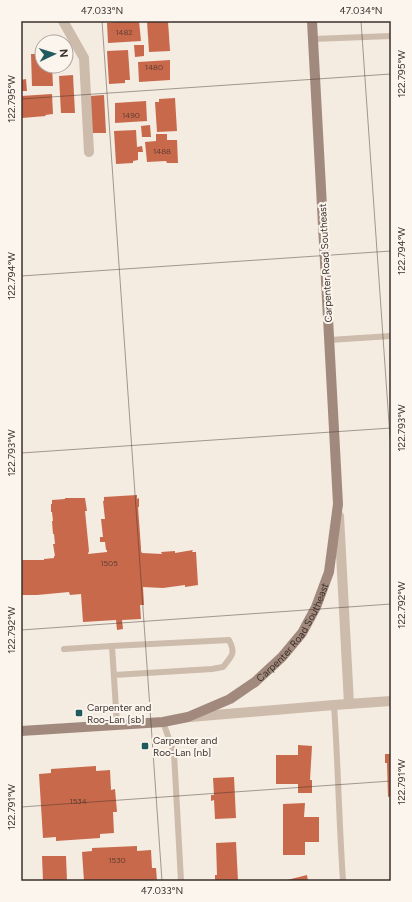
<svg xmlns="http://www.w3.org/2000/svg" width="412" height="902" font-family="Figtree,sans-serif">
<rect width="100%" height="100%" fill="#f4ebe1"/>
<g fill="#c8694b">
<path d="M 115,21 L 139,21 L 141,41 L 108,43 L 107,23 L 115,22 Z"/>
<path d="M 147,21 L 168,21 L 170,51 L 149,52 Z"/>
<path d="M 134,45 L 144,45 L 144,56 L 135,57 Z"/>
<path d="M 128,50 L 130,80 L 125,80 L 125,83 L 109,84 L 107,51 Z"/>
<path d="M 31,54 L 42,54 L 42,66 L 52,66 L 53,86 L 32,86 Z"/>
<path d="M 170,60 L 170,80 L 139,82 L 138,62 Z"/>
<path d="M 73,75 L 75,113 L 61,113 L 59,76 Z"/>
<path d="M 26,79 L 27,91 L 22,91 L 21,80 Z"/>
<path d="M 52,94 L 53,114 L 45,115 L 46,116 L 22,118 L 21,96 Z"/>
<path d="M 104,95 L 106,133 L 92,133 L 90,96 Z"/>
<path d="M 175,98 L 177,131 L 157,132 L 155,102 L 159,102 L 159,99 Z"/>
<path d="M 146,101 L 147,121 L 115,123 L 115,103 Z"/>
<path d="M 150,125 L 151,137 L 142,137 L 141,126 Z"/>
<path d="M 136,130 L 137,147 L 142,146 L 143,152 L 138,152 L 138,160 L 133,161 L 133,163 L 116,164 L 114,131 Z"/>
<path d="M 156,134 L 167,134 L 167,140 L 177,140 L 178,163 L 167,163 L 166,161 L 147,162 L 145,142 L 156,141 Z"/>
<path d="M 137,495 L 137,499 L 139,498 L 139,507 L 138,507 L 141,548 L 141,551 L 142,553 L 162,554 L 161,552 L 175,551 L 175,553 L 193,550 L 192,552 L 196,552 L 198,585 L 185,587 L 185,585 L 163,588 L 143,587 L 144,605 L 140,605 L 141,619 L 122,620 L 123,629 L 117,630 L 116,620 L 83,622 L 81,594 L 70,595 L 69,592 L 37,595 L 21,595 L 22,560 L 44,560 L 44,559 L 54,558 L 54,556 L 55,556 L 53,544 L 55,544 L 54,534 L 53,534 L 52,521 L 53,521 L 52,512 L 51,512 L 51,504 L 52,504 L 52,500 L 65,499 L 65,498 L 85,498 L 87,511 L 85,511 L 89,551 L 88,554 L 107,552 L 107,550 L 106,550 L 105,542 L 100,542 L 100,537 L 103,537 L 101,519 L 105,519 L 103,501 L 104,501 L 104,497 Z"/>
<path d="M 298,745 L 312,746 L 310,780 L 312,780 L 312,793 L 298,793 L 298,784 L 276,784 L 276,755 L 298,755 Z"/>
<path d="M 385,754 L 391,754 L 391,796 L 388,797 L 387,763 L 385,763 Z"/>
<path d="M 96,766 L 96,771 L 110,770 L 111,790 L 115,789 L 117,812 L 113,812 L 114,833 L 100,834 L 100,838 L 56,841 L 56,837 L 43,838 L 39,774 L 51,773 L 51,769 Z"/>
<path d="M 234,777 L 236,818 L 215,819 L 214,800 L 211,801 L 211,795 L 214,795 L 213,778 Z"/>
<path d="M 305,803 L 304,817 L 319,817 L 319,842 L 305,842 L 305,855 L 283,855 L 283,804 Z"/>
<path d="M 236,842 L 238,881 L 215,881 L 215,875 L 217,875 L 216,843 Z"/>
<path d="M 137,846 L 137,851 L 151,850 L 152,868 L 156,868 L 157,881 L 84,881 L 82,852 L 92,851 L 92,848 Z"/>
<path d="M 42,856 L 66,856 L 67,881 L 43,881 Z"/>
<path d="M 307,875 L 308,881 L 287,881 L 287,880 Z"/>
</g>
<g fill="none" stroke-linecap="round" stroke-linejoin="round">
<g stroke="#cdbbac" stroke-width="6">
<path d="M 313,39 L 391,36"/>
<path d="M 329,340 L 391,336"/>
<path d="M 64,649 L 112,646"/>
<path d="M 114,675 L 212,669 L 223,667 C 232,655 236,654 229,640 L 112,646 L 117,725"/>
<path d="M 334,705 C 338,763 339,822 343,881"/>
<path d="M 163,722 L 174,753 L 181,881"/>
</g>
<g stroke="#cdbbac" stroke-width="10">
<path d="M 63,21 L 84,58 L 89,152"/>
<path d="M 339,516 L 349,704"/>
<path d="M 190,717 L 334,705 L 391,701"/>
</g>
<path stroke="#a18a7d" stroke-width="10" id="s1" d="M 21,731 L 163,722 L 188,717 L 230,699 L 255,682 L 282,657 L 302,633 L 316,607 L 329,572 L 338,504 L 312,21"/>
</g>
<path fill="none" stroke="#3b302b" stroke-width="1" stroke-opacity="0.45" d="M 102,21 L 162,881M 361,21 L 391,452M 21,99 L 391,74M 21,276 L 391,251M 21,453 L 391,428M 21,630 L 391,604M 21,807 L 391,781"/>
<g fill="#1f5a5e" stroke="#fbf5ee" stroke-width="1.5">
<rect x="75" y="709" width="8" height="8" rx="2"/>
<rect x="141" y="742" width="8" height="8" rx="2"/>
</g>
<g text-anchor="middle" stroke-width="4" stroke-linejoin="round" paint-order="stroke">
<g font-size="8" fill="#5e3e33">
<text x="124" y="35">1482</text>
<text x="154" y="70">1480</text>
<text x="131" y="118">1490</text>
<text x="162" y="154">1488</text>
<text x="109" y="566">1505</text>
<text x="78" y="804">1534</text>
<text x="117" y="863">1530</text>
</g>
<g font-size="10" fill="#3b302b" stroke="#fbf5ee">
<text transform="translate(325 263) rotate(-93)" y="4">Carpenter Road Southeast</text>
<text dy="4" stroke="none"><textPath href="#s1" startOffset="307">Carpenter Road Southeast</textPath></text>
</g>
<g font-size="10" fill="#3b302b" stroke="#fbf5ee" text-anchor="start">
<text x="87" y="711">Carpenter and<tspan x="87" dy="12">Roo-Lan [sb]</tspan></text>
<text x="153" y="744">Carpenter and<tspan x="153" dy="12">Roo-Lan [nb]</tspan></text>
</g>
</g>
<rect width="412" height="902" fill="none" stroke="#fbf5ee" stroke-width="44"/>
<g transform="translate(54 54) rotate(86)"><circle r="19" fill="#fbf5ee" stroke="#aea6a0"/>
<path d="M0-3L7 15L0 10L-7 15Z" fill="#1f5a5e"/>
<text y="-6" font-size="11" font-weight="bold" text-anchor="middle" fill="#3b302b">N</text>
</g>
<rect x="22" y="22" width="368" height="858" fill="none" stroke="#3b302b" stroke-width="1.5"/>
<g font-size="10" text-anchor="middle" fill="#3b302b">
<text x="102" y="14">47.033°N</text>
<text x="361" y="14">47.034°N</text>
<text transform="translate(401 74) rotate(-90)" y="4">122.795°W</text>
<text transform="translate(11 99) rotate(-90)" y="4">122.795°W</text>
<text transform="translate(401 251) rotate(-90)" y="4">122.794°W</text>
<text transform="translate(11 276) rotate(-90)" y="4">122.794°W</text>
<text transform="translate(401 428) rotate(-90)" y="4">122.793°W</text>
<text transform="translate(11 453) rotate(-90)" y="4">122.793°W</text>
<text transform="translate(401 605) rotate(-90)" y="4">122.792°W</text>
<text transform="translate(11 630) rotate(-90)" y="4">122.792°W</text>
<text transform="translate(401 782) rotate(-90)" y="4">122.791°W</text>
<text transform="translate(11 807) rotate(-90)" y="4">122.791°W</text>
<text x="162" y="894">47.033°N</text>
</g>
</svg>
